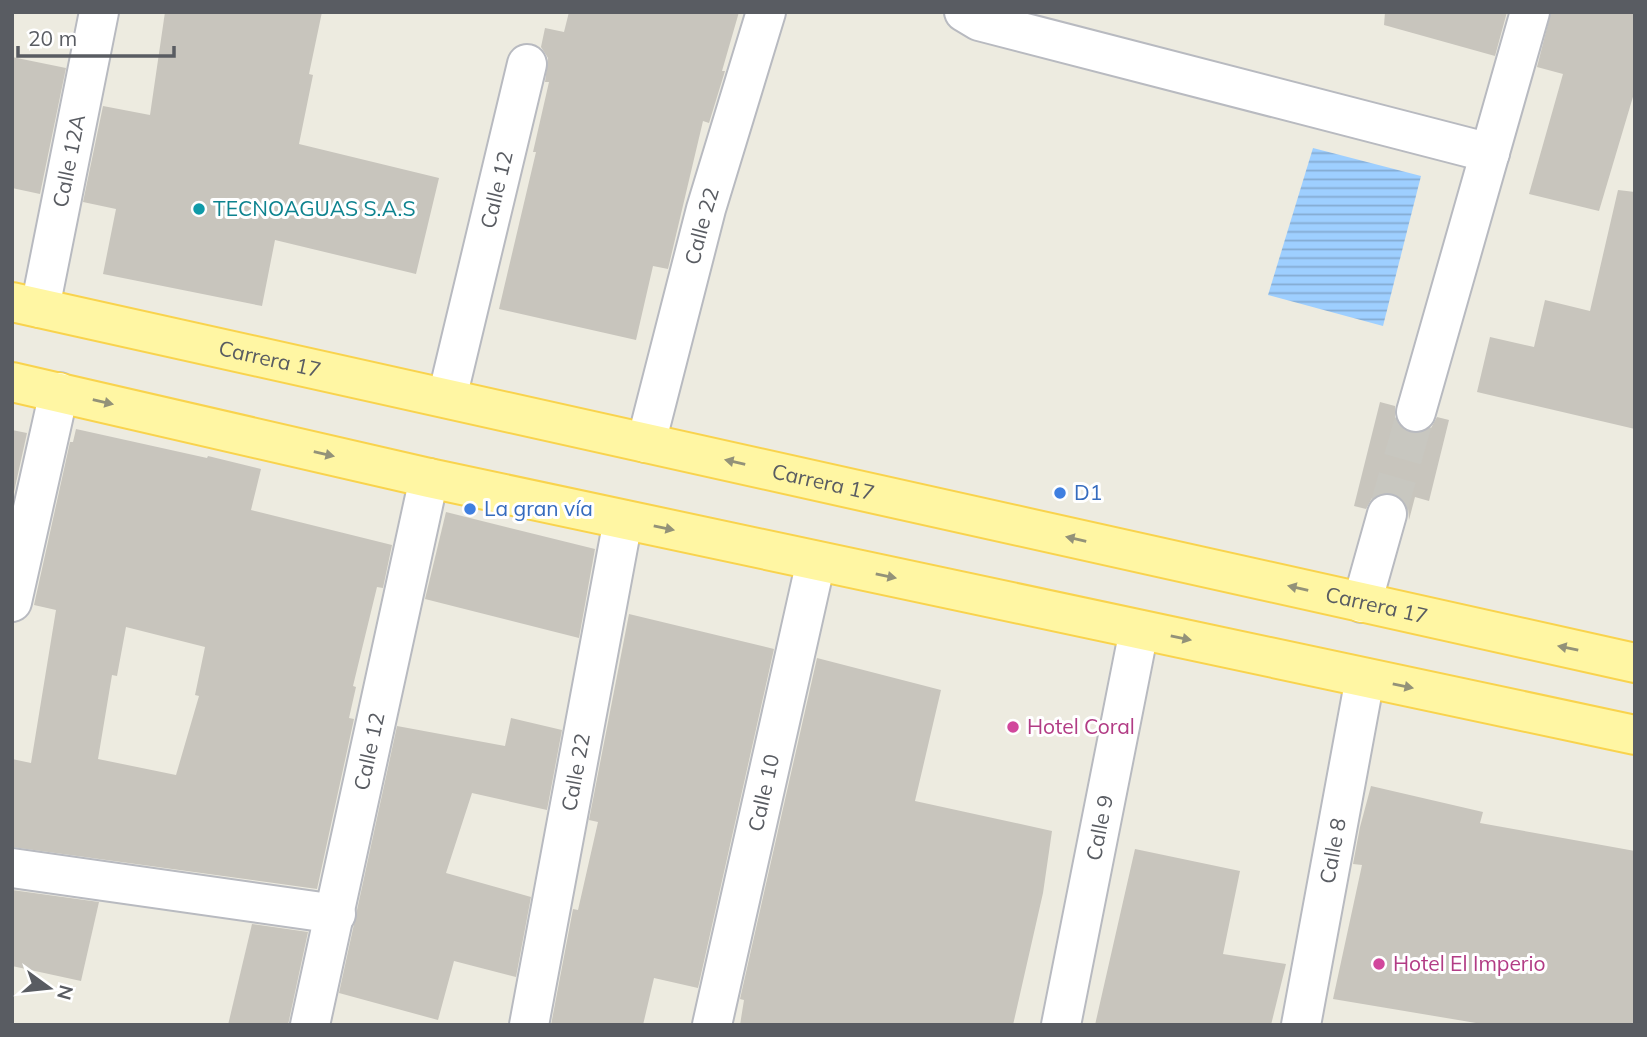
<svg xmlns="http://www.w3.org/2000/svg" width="1647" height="1037" font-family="Mulish,sans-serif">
<defs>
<pattern id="water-rules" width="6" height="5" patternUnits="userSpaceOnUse" patternTransform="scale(1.75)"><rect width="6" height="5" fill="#9ecfff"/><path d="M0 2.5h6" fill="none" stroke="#84abd2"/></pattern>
</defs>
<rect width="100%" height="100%" fill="#edebe0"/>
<path fill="url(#water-rules)" d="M 1313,148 L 1421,176 L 1383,326 L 1268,295 Z"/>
<g fill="#c8c5bd" fill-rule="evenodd">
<path d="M 165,12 L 322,12 L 309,74 L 313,75 L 299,144 L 439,178 L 416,274 L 275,240 L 262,306 L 103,274 L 116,209 L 83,202 L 103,106 L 150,115 Z"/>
<path d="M 569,12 L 739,12 L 722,71 L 725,71 L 709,123 L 703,121 L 668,269 L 653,266 L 636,340 L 499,309 L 536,152 L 533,152 L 549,82 L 545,82 L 548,58 L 541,47 L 545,28 L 564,32 Z"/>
<path d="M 1385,12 L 1507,12 L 1495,56 L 1384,25 Z"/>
<path d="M 1551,12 L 1635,12 L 1635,90 L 1599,211 L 1529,194 L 1563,74 L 1537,67 Z"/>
<path d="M 12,57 L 66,68 L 40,194 L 12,188 Z"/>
<path d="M 1618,190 L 1635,192 L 1635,429 L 1477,392 L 1490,337 L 1534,347 L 1545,300 L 1590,311 Z"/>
<path d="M 1380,402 L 1395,406 L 1395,417 L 1400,427 L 1411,433 L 1421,433 L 1431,428 L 1437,417 L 1449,420 L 1429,501 L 1415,497 L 1409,520 L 1408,508 L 1403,499 L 1392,493 L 1381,493 L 1372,498 L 1366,509 L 1354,506 Z"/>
<path d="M 76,429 L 207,458 L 208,456 L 261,469 L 251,510 L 392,545 L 383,588 L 377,587 L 353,686 L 356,687 L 349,718 L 354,719 L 317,889 L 12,847 L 12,759 L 31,763 L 56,610 L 34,605 L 70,442 L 73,442 ZM 126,627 L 205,647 L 195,695 L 199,696 L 176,775 L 98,759 L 112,675 L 117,676 Z"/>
<path d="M 12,430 L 27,433 L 12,501 Z"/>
<path d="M 446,512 L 595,549 L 579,638 L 425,599 Z"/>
<path d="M 629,614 L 774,649 L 698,988 L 654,978 L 643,1025 L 551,1025 L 573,909 L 578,910 L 598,822 L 589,820 Z"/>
<path d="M 817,658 L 941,690 L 915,801 L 1052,831 L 1043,893 L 1013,1025 L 740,1025 L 744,1000 L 740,999 Z"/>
<path d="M 511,718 L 562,730 L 547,810 L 472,793 L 446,873 L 531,897 L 516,977 L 454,961 L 438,1020 L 339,993 L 397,726 L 505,746 Z"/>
<path d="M 1371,786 L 1483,812 L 1480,823 L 1635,851 L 1635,1025 L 1488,1025 L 1333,999 L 1362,865 L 1353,864 L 1360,827 Z"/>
<path d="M 1135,849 L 1240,871 L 1223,954 L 1286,964 L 1271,1025 L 1095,1025 Z"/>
<path d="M 12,890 L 99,902 L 81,981 L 12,966 Z"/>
<path d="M 252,924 L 308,932 L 288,1025 L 228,1025 Z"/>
</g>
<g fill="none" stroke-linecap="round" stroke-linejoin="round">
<path stroke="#c8c7c0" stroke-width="38" stroke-dasharray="38 19" stroke-linecap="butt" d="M 1387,514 L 1416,412"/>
<g stroke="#b8bac0" stroke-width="42">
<g id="minor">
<path d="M 964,12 L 979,21 L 1490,153"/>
<path id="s1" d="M 40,308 L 99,12"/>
<path id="s2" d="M 447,398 L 527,64"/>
<path d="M 1416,412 L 1530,12"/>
<path id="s3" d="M 646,443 L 706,209 L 766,12"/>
<path d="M 12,602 L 59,392"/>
<path d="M 1362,603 L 1387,514"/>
<path d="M 12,868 L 336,914"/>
<path id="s4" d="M 310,1025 L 429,478"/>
<path id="s5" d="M 529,1025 L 623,520"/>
<path id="s6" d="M 712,1025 L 816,561"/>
<path id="s7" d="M 1061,1025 L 1139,630"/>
<path id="s8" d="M 1301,1025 L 1365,678"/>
</g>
</g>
<g stroke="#f9d34d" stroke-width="42">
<g id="major">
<path id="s9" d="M 12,302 L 1635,663"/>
<path d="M 12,382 L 429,478 L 1635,735"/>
</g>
</g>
<use href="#minor" stroke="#fff" stroke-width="38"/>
<use href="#major" stroke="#fff6a3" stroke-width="38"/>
</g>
<defs><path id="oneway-solid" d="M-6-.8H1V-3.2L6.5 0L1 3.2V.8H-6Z" transform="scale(1.75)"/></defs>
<g fill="#939279">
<use href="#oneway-solid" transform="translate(103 402) rotate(13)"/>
<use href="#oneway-solid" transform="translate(324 454) rotate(13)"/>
<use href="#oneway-solid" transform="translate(735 462) rotate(-167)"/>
<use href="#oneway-solid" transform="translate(664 528) rotate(12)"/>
<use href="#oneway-solid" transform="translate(1076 539) rotate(-167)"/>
<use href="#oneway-solid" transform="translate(886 576) rotate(12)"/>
<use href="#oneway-solid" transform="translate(1298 588) rotate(-167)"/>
<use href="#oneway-solid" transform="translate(1181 638) rotate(12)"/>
<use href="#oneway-solid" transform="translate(1568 648) rotate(-168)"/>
<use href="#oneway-solid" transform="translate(1403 686) rotate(12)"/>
</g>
<circle fill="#0f9aa8" stroke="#fff" stroke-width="2.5" cx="199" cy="209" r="7"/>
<g fill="#3f7fe0" stroke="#fff" stroke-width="2.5">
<circle cx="1060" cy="493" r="7"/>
<circle cx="470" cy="509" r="7"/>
</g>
<g fill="#d1479c" stroke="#fff" stroke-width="2.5">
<circle cx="1013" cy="727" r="7"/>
<circle cx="1379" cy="964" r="7"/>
</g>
<g text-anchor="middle" stroke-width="6" stroke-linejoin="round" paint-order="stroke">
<g font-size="21" fill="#595c62" stroke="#fff">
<text dy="7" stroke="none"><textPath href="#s1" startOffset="150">Calle 12A</textPath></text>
<text dy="7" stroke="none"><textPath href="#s2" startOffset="214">Calle 12</textPath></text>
<text dy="7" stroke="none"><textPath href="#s3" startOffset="224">Calle 22</textPath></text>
<text dy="7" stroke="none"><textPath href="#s9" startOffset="264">Carrera 17</textPath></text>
<text dy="7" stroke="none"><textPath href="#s9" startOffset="831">Carrera 17</textPath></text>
<text dy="7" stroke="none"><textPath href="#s9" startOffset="1398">Carrera 17</textPath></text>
<text dy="7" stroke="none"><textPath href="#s4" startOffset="280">Calle 12</textPath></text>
<text dy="7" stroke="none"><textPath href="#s5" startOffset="257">Calle 22</textPath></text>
<text dy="7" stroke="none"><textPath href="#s6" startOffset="238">Calle 10</textPath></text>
<text dy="7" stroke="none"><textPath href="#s7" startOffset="201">Calle 9</textPath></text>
<text dy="7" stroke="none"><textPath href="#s8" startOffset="177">Calle 8</textPath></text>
</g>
<g font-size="21" fill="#0d838f" stroke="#fff" text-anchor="start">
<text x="213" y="216">TECNOAGUAS S.A.S</text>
</g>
<g font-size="21" fill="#366cbe" stroke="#fff" text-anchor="start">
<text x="1074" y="500">D1</text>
<text x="484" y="516">La gran vía</text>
</g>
<g font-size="21" fill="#b23c85" stroke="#fff" text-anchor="start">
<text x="1027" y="734">Hotel Coral</text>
<text x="1393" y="971">Hotel El Imperio</text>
</g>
</g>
<rect width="1647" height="1037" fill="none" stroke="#595c62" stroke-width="28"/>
<g transform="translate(49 988) rotate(105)" stroke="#ffffff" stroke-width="5" paint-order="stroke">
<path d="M0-5L12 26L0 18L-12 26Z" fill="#595c62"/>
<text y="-10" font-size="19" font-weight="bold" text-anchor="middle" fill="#595c62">N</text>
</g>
<path d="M18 46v10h156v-10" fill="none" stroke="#595c62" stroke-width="3.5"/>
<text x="28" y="46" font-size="21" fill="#595c62" stroke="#ffffff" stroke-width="5" paint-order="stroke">20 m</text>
</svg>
